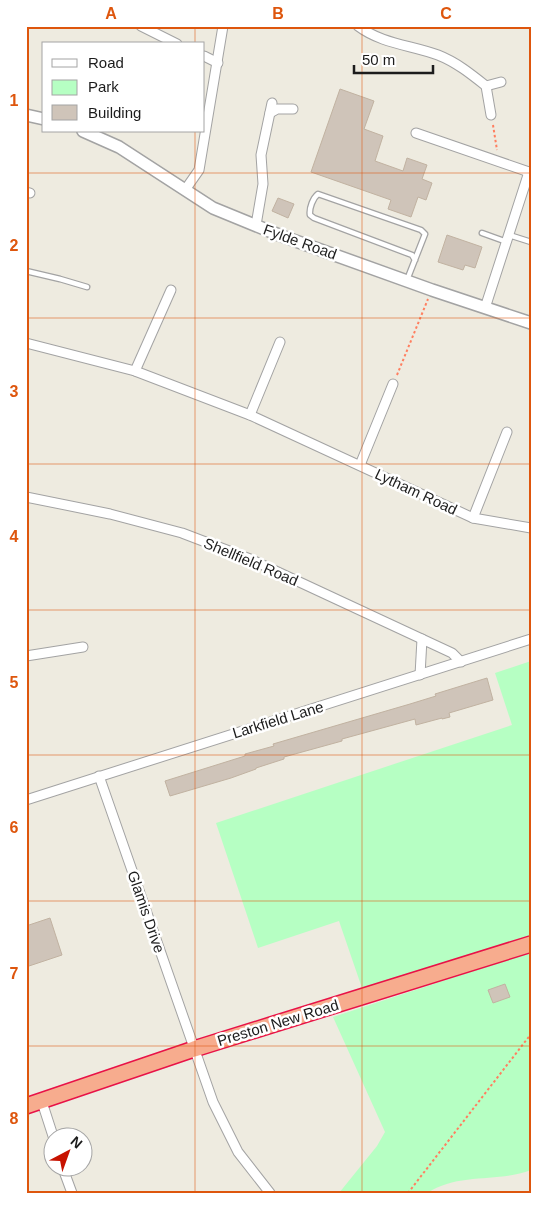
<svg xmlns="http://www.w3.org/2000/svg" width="557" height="1219" font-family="Helvetica,sans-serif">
<rect width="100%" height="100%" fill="#eeebe0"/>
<g fill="#b6ffc3">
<path d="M 531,661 L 531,936 L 363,991 L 339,921 L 258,948 L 216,823 L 512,725 L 495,673 Z"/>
<path d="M 531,952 L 531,1170 C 497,1183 459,1172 427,1193 L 339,1193 L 377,1146 L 385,1132 L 333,1017 Z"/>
</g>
<g fill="#cfc4b9" stroke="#c1b2a1">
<path d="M 340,89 L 374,101 L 364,129 L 383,136 L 375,161 L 403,171 L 407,158 L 427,165 L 422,179 L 432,183 L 426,200 L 418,197 L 411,217 L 388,209 L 391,200 L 311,172 Z"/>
<path d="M 278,198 L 294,204 L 288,218 L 272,211 Z"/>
<path d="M 447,235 L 482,247 L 475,268 L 465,265 L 463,270 L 438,262 Z"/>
<path d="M 487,678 L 493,700 L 449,713 L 450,717 L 442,719 L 442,718 L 416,725 L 415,719 L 342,739 L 342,741 L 284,757 L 284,759 L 256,768 L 256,769 L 231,778 L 170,796 L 165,781 L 245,756 L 245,754 L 274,746 L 273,744 L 410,704 L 436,696 L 435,694 Z"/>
<path d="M 50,918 L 62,955 L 26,967 L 26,926 Z"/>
<path d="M 505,984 L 510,997 L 493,1003 L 488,990 Z"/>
</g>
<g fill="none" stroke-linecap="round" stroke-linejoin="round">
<g stroke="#a3a3a3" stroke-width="7">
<g id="service">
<path d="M 482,233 L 507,242"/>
<path d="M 509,235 L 531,242"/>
<path d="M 26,271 L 60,279 L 87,287"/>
<path d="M 407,280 L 425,234 L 421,230 L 318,194 C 313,198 309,208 310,215 L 314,218 L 412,255 L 415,260"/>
</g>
</g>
<g stroke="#a3a3a3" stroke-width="11">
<g id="minor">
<path d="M 141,26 L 177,44"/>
<path d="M 358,26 C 382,44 411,45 438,55 C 456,62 471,74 486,86 L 491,115"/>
<path d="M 204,56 L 218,63"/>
<path d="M 486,86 L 501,82"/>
<path d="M 270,113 L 277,109 L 293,109"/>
<path d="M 416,133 L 529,172"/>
<path d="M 185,190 L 199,170 L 223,26"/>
<path d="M 26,192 L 30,193"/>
<path d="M 256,225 L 263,184 L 261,155 L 272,103"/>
<path d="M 485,308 L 529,172 L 531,172"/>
<path d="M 26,343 L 135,371 L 250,415 L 473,518 L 531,528"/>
<path d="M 135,371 L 171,290"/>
<path d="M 250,415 L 280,342"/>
<path d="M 360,465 L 393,384"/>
<path d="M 26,497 L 110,514 L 182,533 L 250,559 L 452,653 L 461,662"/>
<path d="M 473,518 L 507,432"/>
<path d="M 26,656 L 83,647"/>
<path d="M 420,675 L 422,639"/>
<path d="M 99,776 L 213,1102 L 238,1152 L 270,1193"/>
<path d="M 26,800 L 531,639"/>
<path d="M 42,1102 L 53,1136"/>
<path d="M 62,1166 L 72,1193"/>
</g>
</g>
<g stroke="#a3a3a3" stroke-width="14">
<g id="tertiary">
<path d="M 26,115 L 44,119"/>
<path d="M 83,131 L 119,147 L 213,208 L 279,235 L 432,290 L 531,323"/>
</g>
</g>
<g stroke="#e81247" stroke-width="18">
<path id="trunk" d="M 26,1106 L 194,1049 L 531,944"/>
</g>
<g stroke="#ff7f60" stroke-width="2" stroke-dasharray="2.5 2.5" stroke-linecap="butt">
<path d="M 493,125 L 497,150"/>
<path d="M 397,375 L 428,299"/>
<path d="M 408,1193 L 531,1034"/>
</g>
<use href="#service" stroke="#fff" stroke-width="4.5"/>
<use href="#minor" stroke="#fff" stroke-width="9"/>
<use href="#tertiary" stroke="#fff" stroke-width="11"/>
<use href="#trunk" stroke="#f7ac8e" stroke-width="15"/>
</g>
<path fill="none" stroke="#de560d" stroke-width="1" stroke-opacity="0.55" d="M 195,26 L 195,44M 362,26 L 362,1193M 195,131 L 195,1193M 26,173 L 531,173M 26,318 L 531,318M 26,464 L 531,464M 26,610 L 531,610M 26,755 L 531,755M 26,901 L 531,901M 26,1046 L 531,1046"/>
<g text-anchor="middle" stroke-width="5" stroke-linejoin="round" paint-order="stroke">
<g font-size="15" fill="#1c1c1c" stroke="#fff">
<text transform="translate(300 242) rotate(20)" y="5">Fylde Road</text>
<text transform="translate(416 492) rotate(25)" y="5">Lytham Road</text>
<text transform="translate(251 562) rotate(23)" y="5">Shellfield Road</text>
<text transform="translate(278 720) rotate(-17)" y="5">Larkfield Lane</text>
<text transform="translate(146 912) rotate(71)" y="5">Glamis Drive</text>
<text transform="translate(278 1023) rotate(-17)" y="5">Preston New Road</text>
</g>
</g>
<rect width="557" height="1219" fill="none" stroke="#ffffff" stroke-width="55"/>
<rect x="42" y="42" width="162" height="90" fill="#ffffff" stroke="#a4a4a4"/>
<rect x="52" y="59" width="25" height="8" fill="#ffffff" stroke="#a4a4a4"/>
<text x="88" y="68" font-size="15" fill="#1c1c1c">Road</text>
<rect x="52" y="80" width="25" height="15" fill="#b6ffc3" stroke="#a4a4a4"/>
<text x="88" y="92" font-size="15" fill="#1c1c1c">Park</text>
<rect x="52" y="105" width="25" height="15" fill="#cfc4b9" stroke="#a4a4a4"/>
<text x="88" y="118" font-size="15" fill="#1c1c1c">Building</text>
<g transform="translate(68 1152) rotate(41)"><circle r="24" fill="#ffffff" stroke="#a4a4a4"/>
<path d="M0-4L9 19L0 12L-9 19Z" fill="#c71200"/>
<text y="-8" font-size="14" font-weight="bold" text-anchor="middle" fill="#1c1c1c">N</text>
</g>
<path d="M354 65v8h79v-8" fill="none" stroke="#1c1c1c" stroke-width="2.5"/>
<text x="362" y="65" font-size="15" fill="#1c1c1c" stroke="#ffffff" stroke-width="4" paint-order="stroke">50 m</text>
<rect x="28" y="28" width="502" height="1164" fill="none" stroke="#de560d" stroke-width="2"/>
<g font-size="16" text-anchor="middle" font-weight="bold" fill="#de560d">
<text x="111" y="19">A</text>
<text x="278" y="19">B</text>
<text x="446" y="19">C</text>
<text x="14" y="106">1</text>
<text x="14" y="251">2</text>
<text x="14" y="397">3</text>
<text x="14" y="542">4</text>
<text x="14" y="688">5</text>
<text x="14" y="833">6</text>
<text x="14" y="979">7</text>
<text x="14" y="1124">8</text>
</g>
</svg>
